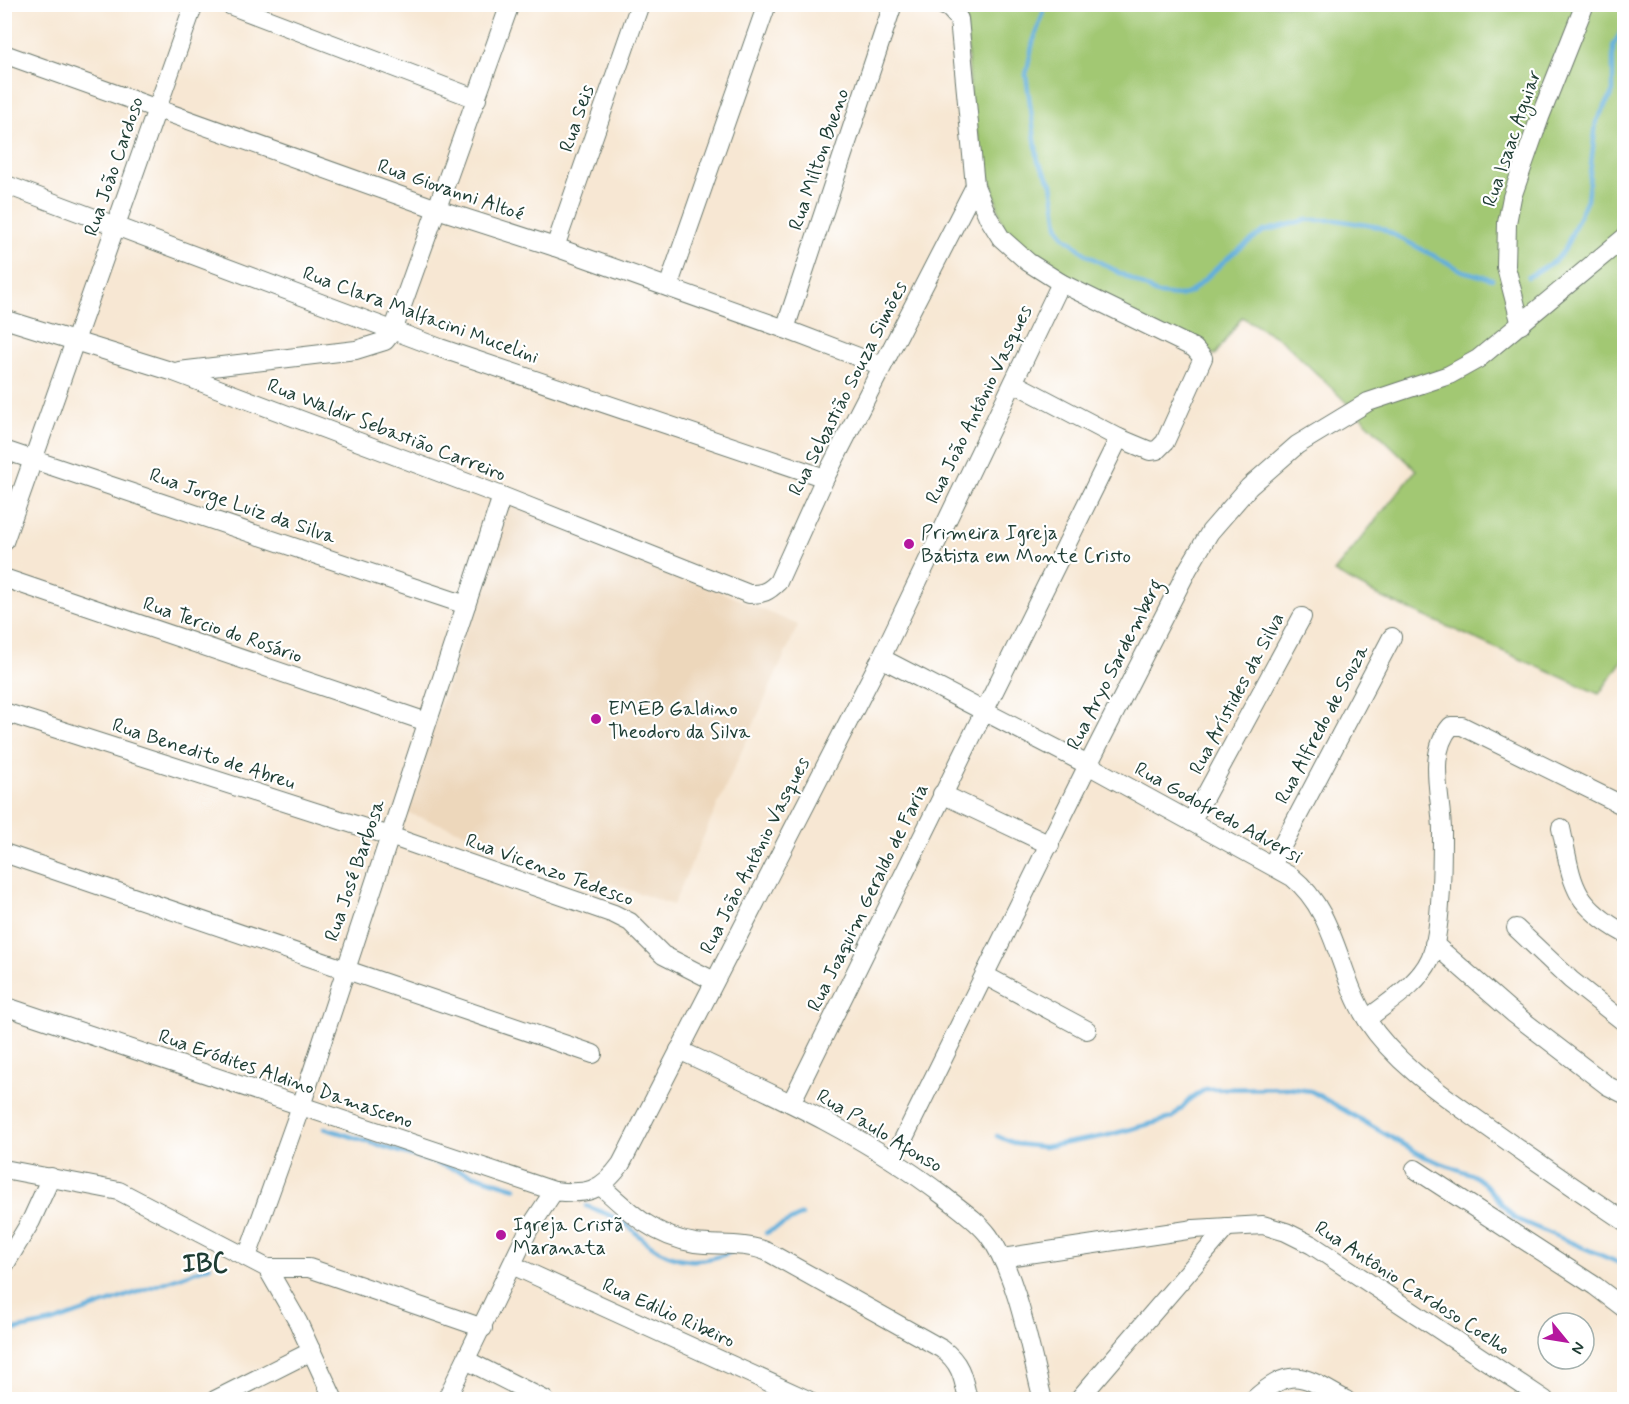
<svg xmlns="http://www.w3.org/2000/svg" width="1629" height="1404" font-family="Mynerve,sans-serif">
<rect width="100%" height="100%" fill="#fff"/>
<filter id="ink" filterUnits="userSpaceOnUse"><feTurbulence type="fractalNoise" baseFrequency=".0167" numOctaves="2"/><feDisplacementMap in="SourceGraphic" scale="12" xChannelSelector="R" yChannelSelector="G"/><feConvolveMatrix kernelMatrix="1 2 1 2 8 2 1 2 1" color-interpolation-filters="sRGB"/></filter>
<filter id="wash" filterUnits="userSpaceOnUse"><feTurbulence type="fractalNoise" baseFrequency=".008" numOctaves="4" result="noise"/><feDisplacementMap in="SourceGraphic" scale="24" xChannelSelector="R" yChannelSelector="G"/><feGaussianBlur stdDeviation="1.35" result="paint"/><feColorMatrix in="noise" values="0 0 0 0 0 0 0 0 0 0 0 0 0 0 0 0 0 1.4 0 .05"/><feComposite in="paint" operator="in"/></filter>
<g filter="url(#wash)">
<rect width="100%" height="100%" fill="#f7e7d3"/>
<path fill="#edd7bb" d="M 509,501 L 798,625 L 673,905 L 405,812 Z"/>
<path fill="#a2c873" stroke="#608254" stroke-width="1.5" d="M 965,5 L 1624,5 L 1624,658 L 1599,694 L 1379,596 L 1334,572 L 1416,470 L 1283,341 L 1242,317 L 1215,355 L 1076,288 L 1045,268 L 1005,233 L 971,112 Z"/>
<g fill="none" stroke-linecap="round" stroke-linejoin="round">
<g stroke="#62afdb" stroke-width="4.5">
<path d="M 1043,4 L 1044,11 L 1033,42 L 1026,75 L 1038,161 L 1052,184 L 1058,225 L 1063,235 L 1087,255 L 1158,294 L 1180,296 L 1191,292 L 1231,255 L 1264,231 L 1307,220 L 1336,220 L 1379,227 L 1463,271 L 1492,279"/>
<path d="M 1528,277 L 1556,260 L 1565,249 L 1587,199 L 1596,122 L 1613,92 L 1613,46 L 1624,26"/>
<path d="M 324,1128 L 516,1188"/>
<path d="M 997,1136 L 1016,1144 L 1044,1147 L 1105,1136 L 1172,1118 L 1191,1098 L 1206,1089 L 1288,1088 L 1311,1091 L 1425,1157 L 1473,1175 L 1485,1184 L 1514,1218 L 1624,1265"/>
<path d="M 586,1206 C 599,1211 613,1215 624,1223 C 633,1229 640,1238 649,1244 C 676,1264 702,1264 731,1252"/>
<path d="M 766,1233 L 802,1215"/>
<path d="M 4,1332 L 54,1322 L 210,1266"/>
</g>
</g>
</g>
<g filter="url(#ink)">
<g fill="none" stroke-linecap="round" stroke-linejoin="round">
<g stroke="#6b786c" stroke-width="20">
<g id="minor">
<path d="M 227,4 L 477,99"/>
<path d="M 940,4 L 949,8 L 959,19 L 975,186 L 988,217 L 1001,238 L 1028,262 L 1061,283 L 1194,348 L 1203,358 L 1165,442 L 1157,450 L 1150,451 L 1119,438 L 1014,383"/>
<path d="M 4,54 L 437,209 L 555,247 L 785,329 L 882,366"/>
<path d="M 4,184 L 440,348 L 825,478"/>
<path d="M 555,247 L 640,4"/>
<path d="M 668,287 L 767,4"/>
<path d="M 4,319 L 174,372 L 502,496 L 749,594 C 763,594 768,592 778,582 L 825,478 L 975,186"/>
<path d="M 1521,325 L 1506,267 L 1507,223 L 1512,197 L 1540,117 L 1585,4"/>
<path d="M 785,329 L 893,4"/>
<path d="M 179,371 L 356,350 L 385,341 L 393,331 L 510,4"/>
<path d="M 4,450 L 466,605"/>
<path d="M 4,542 L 194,4"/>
<path d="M 4,578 L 427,722"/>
<path d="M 881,658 L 1088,765 L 1292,877 C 1336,912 1338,974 1367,1020 C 1397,1066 1446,1097 1489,1128 C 1534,1160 1579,1191 1624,1221"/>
<path d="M 4,712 L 390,836 L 614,914 L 630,922 L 663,955 L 714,981"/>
<path d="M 942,794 L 1050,845"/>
<path d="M 1191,822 L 1302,617"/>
<path d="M 1561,828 C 1573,884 1571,903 1624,933"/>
<path d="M 4,853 L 593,1054"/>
<path d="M 1272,865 L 1392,637"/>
<path d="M 1516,928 L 1571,980 L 1624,1022"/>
<path d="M 1434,944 L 1513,1013 L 1608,1086 L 1624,1094"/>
<path d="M 986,976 L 1087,1030"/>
<path d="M 4,1006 L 554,1191"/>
<path d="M 1367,1019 C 1388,1002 1418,985 1430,959 C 1442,934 1442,862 1442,832 C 1442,797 1426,754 1451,726 L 1462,726 L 1624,806"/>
<path d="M 679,1050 C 771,1093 865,1135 945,1197 C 960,1209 978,1221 989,1236 C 1018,1276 1030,1351 1043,1400"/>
<path d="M 791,1103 L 1119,438"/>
<path d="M 893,1160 L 1088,765 L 1188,569 L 1210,532 L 1249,487 L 1297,445 L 1368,402 L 1449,375 L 1478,359 L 1624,238"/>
<path d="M 4,1169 L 119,1191 L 267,1268 L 298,1322 L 334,1400"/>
<path d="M 1415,1169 L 1595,1286 L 1624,1308"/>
<path d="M 601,1186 C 629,1212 655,1237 695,1243 C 720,1246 744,1242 768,1252 L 942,1349 C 961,1363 963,1377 968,1400"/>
<path d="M 247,1257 L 301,1106 L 502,496"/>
<path d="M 1002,1258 L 1194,1229 L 1263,1225 L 1286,1232 L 1312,1245 L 1545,1400"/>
<path d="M 512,1265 L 808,1400"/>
<path d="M 4,1266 L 31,1221 L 51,1177"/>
<path d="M 267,1268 L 309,1268 L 483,1328"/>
<path d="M 466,1360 L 545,1400"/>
<path d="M 215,1400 L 312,1351"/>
<path d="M 446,1400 L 529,1229 L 554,1191 C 586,1195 601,1192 621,1164 L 881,658 L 1061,283"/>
<path d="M 1078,1400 L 1227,1227"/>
<path d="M 1253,1400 C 1293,1364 1304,1377 1346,1400"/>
</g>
</g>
<use href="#minor" stroke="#fff" stroke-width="18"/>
</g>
</g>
<g fill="#b5179e" stroke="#fff" stroke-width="2">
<circle cx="909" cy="544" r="6"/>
<circle cx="596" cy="719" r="6"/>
<circle cx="501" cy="1235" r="6"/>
</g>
<g text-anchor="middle" stroke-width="4.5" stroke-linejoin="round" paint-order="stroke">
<g font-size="20" fill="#1f3d34" stroke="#fff">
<text transform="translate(576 118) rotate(-71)" y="7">Rua Seis</text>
<text transform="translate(1511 138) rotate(-71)" y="7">Rua Isaac Aguiar</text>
<text transform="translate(818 159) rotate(-71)" y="7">Rua Milton Bueno</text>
<text transform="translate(113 166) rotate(-71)" y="7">Rua João Cardoso</text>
<text transform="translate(451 189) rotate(19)" y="7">Rua Giovanni Altoé</text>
<text transform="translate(421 314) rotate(20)" y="7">Rua Clara Malfacini Mucelini</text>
<text transform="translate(847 388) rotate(-63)" y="7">Rua Sebastião Souza Simões</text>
<text transform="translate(978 404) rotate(-64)" y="7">Rua João Antônio Vasques</text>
<text transform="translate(387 429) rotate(21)" y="7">Rua Waldir Sebastião Carreiro</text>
<text transform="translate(243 505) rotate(19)" y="7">Rua Jorge Luiz da Silva</text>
<text transform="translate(223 629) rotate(19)" y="7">Rua Tercio do Rosário</text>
<text transform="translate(1114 664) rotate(-63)" y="7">Rua Aryo Sardemberg</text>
<text transform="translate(1236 693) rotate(-62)" y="7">Rua Arístides da Silva</text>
<text transform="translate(1321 724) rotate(-62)" y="7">Rua Alfredo de Souza</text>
<text transform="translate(204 753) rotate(18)" y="7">Rua Benedito de Abreu</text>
<text transform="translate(1219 812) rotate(29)" y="7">Rua Godofredo Adversi</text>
<text transform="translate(754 855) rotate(-63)" y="7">Rua João Antônio Vasques</text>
<text transform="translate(550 869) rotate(20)" y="7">Rua Vicenzo Tedesco</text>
<text transform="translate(354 870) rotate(-71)" y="7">Rua José Barbosa</text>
<text transform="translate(867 897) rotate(-64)" y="7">Rua Joaquim Geraldo de Faria</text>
<text transform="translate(286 1078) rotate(19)" y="7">Rua Eródites Aldino Damasceno</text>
<text transform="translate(880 1130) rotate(31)" y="7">Rua Paulo Afonso</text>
<text transform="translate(1413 1287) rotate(33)" y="7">Rua Antônio Cardoso Coelho</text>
<text transform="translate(669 1312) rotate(24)" y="7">Rua Edilio Ribeiro</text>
</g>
<g font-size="20" fill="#1f3d34" stroke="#fff" text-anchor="start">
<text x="921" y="539">Primeira Igreja<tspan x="921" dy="23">Batista em Monte Cristo</tspan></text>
<text x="608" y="715">EMEB Galdino<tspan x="608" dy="23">Theodoro da Silva</tspan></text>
<text x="513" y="1231">Igreja Cristã<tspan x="513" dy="23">Maranata</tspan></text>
</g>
<g font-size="26" font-weight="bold" fill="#1f3d34" stroke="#fff">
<text x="205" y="1272">IBC</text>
</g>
</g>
<rect width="1629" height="1404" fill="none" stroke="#fff" stroke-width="24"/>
<g transform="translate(1566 1341) rotate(120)"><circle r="28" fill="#ffffff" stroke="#a5b1ae" stroke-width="1.5"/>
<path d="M0-4.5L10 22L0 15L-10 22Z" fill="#b5179e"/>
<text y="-9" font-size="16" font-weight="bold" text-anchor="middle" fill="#1f3d34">N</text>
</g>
</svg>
